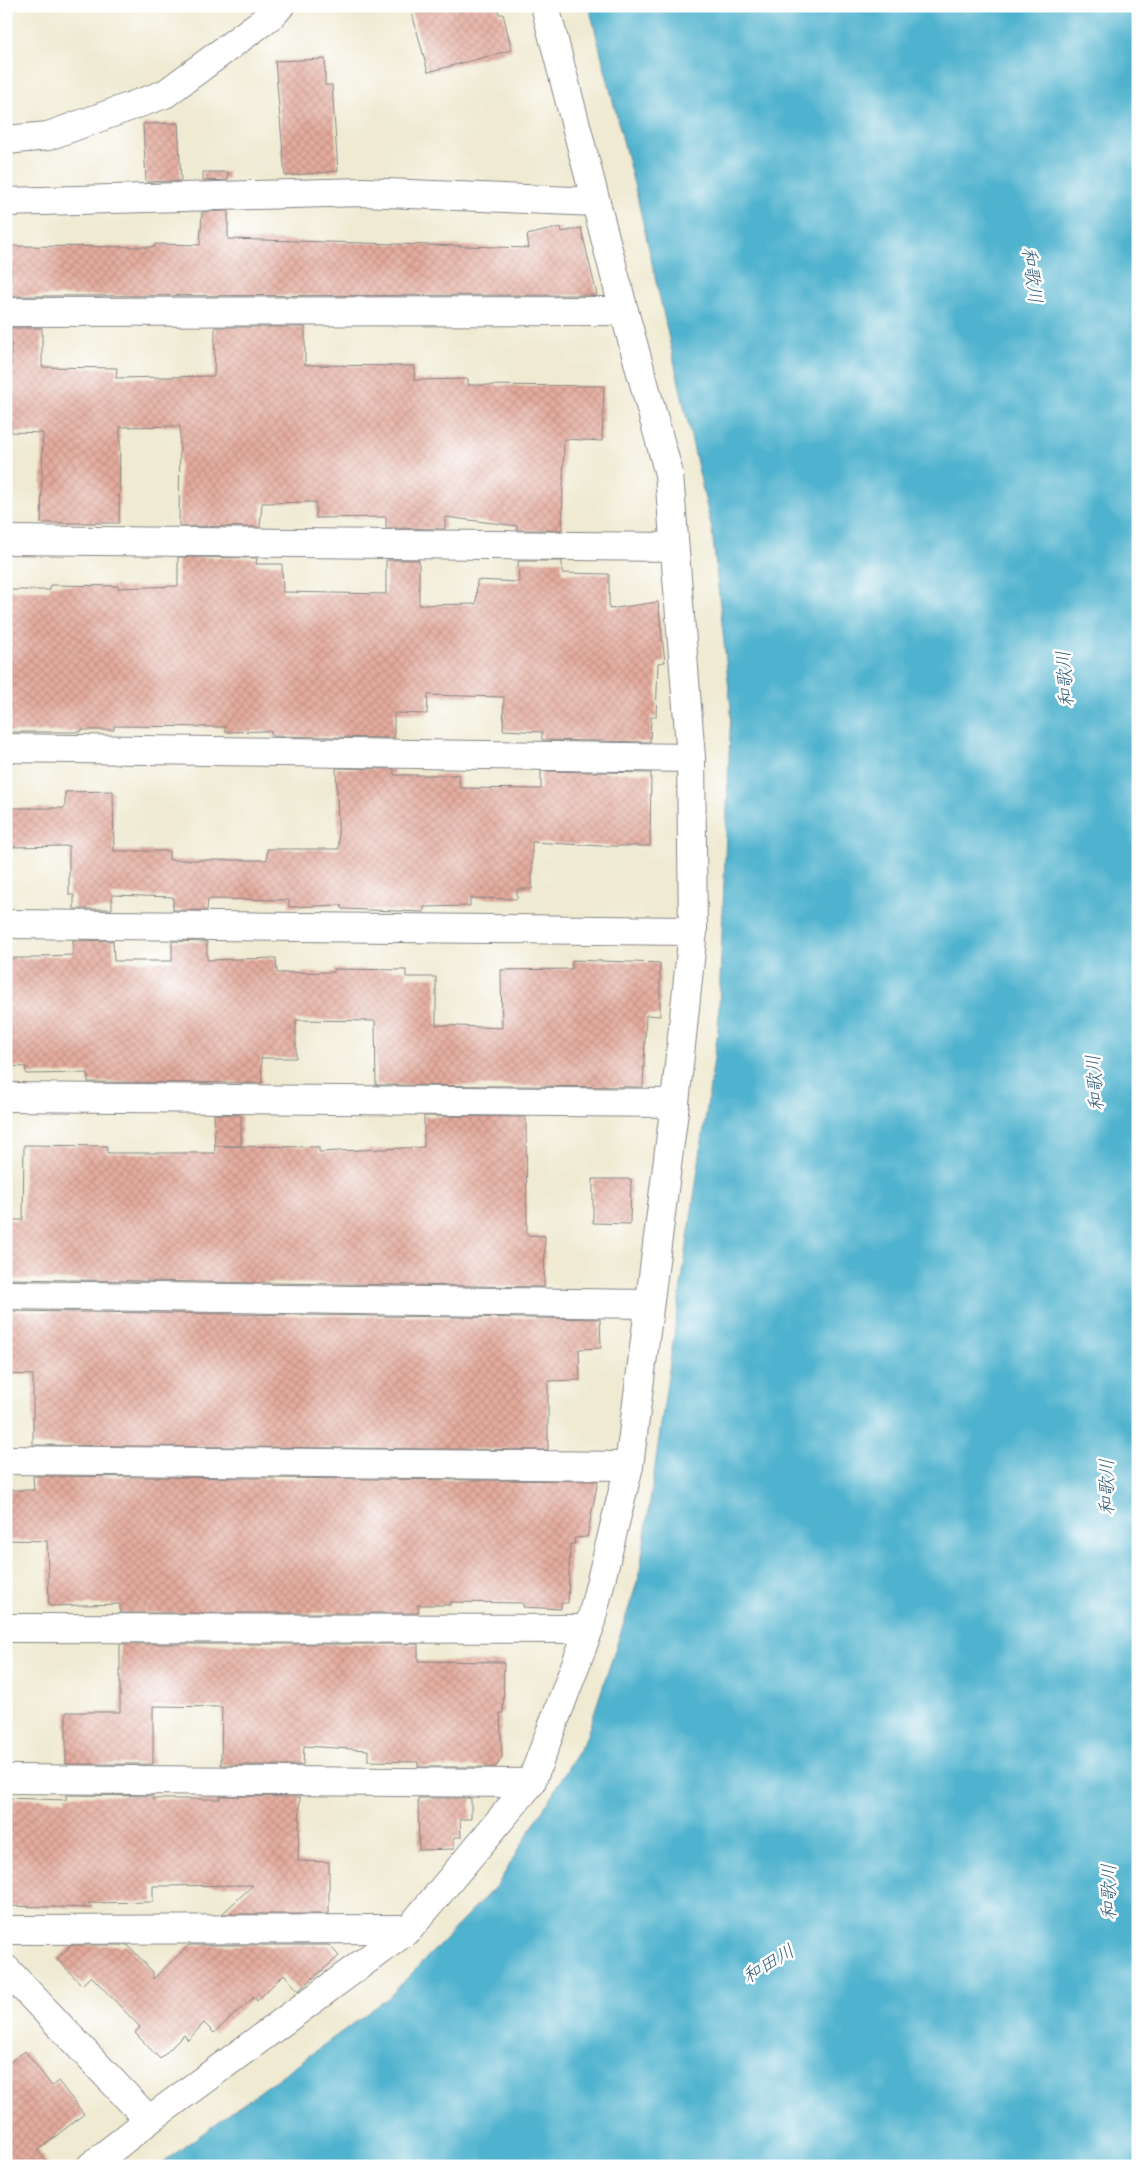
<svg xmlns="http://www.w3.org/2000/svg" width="1144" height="2172" font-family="Caveat,'Klee One',sans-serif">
<defs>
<pattern id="building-cross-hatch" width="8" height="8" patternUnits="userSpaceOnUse" patternTransform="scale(1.25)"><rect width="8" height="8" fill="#e4ab9d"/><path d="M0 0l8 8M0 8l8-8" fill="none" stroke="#c39388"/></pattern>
</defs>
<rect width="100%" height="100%" fill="#fff"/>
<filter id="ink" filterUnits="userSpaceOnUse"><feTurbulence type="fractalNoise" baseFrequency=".02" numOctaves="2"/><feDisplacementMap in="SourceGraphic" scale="10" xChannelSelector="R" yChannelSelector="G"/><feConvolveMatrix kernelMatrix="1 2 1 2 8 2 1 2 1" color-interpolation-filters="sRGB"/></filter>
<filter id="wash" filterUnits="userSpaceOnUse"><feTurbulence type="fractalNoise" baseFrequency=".0096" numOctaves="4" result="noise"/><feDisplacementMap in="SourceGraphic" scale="20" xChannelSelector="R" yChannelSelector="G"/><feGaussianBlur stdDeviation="1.12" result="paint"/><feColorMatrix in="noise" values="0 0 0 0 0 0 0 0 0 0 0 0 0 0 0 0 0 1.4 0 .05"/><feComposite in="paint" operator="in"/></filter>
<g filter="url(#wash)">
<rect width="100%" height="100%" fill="#efead1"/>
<path fill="#4fb2ce" stroke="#386a84" d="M 589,6 L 1138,6 L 1138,2166 L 158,2166 L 388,1998 L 498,1884 L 586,1738 L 639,1577 L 718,1031 L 731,708 L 712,530 L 637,196 Z"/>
<g id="blocks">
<g fill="url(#building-cross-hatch)">
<path d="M 410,6 L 497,6 L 499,14 L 503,14 L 512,50 L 428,72 Z"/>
<path d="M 325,59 L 325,85 L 332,85 L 338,171 L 285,176 L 275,61 Z"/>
<path d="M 178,123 L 181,181 L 146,182 L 143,124 Z"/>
<path d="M 203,172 L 228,172 L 228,180 L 203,181 Z"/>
<path d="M 228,211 L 228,239 L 529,248 L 527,235 L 561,227 L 562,232 L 581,228 L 597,295 L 10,296 L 12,246 L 155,247 L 155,244 L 200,245 L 202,212 Z"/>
<path d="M 215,327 L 305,327 L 305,365 L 415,366 L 414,380 L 468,379 L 468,385 L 604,386 L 602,441 L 564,439 L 562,530 L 517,530 L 517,526 L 445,517 L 445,529 L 386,528 L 386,517 L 316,518 L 316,502 L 262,503 L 260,527 L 179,526 L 180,426 L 120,427 L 119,523 L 41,523 L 43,433 L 11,432 L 11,328 L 42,328 L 42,367 L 117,368 L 116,378 L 214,376 Z"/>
<path d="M 178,557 L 257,558 L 256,564 L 282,564 L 283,592 L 386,594 L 386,560 L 419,560 L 419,605 L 476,604 L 477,580 L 519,582 L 518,561 L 562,561 L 562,573 L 609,574 L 609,609 L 658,602 L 665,662 L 658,663 L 656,717 L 651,717 L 650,742 L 542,740 L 542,732 L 503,730 L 504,697 L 428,695 L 427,714 L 394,713 L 394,738 L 271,736 L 271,731 L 225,732 L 225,727 L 114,726 L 114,730 L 81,730 L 81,732 L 6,732 L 6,590 L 50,590 L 50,585 L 118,586 L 118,588 L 178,586 Z"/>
<path d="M 336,768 L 394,769 L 394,775 L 459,775 L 460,788 L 541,789 L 541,771 L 651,773 L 650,846 L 601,846 L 532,842 L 532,889 L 517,889 L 517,899 L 470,898 L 470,906 L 424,907 L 424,912 L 342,909 L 341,905 L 289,907 L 289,900 L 208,899 L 207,910 L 173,910 L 173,897 L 112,895 L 112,909 L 74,909 L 74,895 L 69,895 L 69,846 L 9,847 L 9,808 L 65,808 L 65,792 L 113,791 L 114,851 L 169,851 L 169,860 L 267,860 L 267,849 L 339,849 Z"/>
<path d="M 73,940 L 113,941 L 114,961 L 172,961 L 172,941 L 207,942 L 207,960 L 276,958 L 277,973 L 334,972 L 334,969 L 406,970 L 406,977 L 436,977 L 436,1025 L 502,1028 L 501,970 L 572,969 L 572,960 L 660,963 L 660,1016 L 646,1015 L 643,1087 L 376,1085 L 375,1021 L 296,1020 L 296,1058 L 261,1058 L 262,1083 L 88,1082 L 88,1073 L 26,1074 L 26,1067 L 6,1066 L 6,958 L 41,958 L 41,956 L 73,955 Z"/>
<path d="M 214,1114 L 241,1115 L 241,1146 L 215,1146 L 319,1147 L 319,1152 L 424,1147 L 424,1116 L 526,1117 L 527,1235 L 545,1236 L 544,1287 L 6,1279 L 6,1220 L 23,1220 L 24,1145 L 107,1146 L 107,1153 L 215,1153 Z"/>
<path d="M 593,1179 L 631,1179 L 630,1224 L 593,1223 Z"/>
<path d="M 6,1311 L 600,1319 L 601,1348 L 579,1349 L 580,1380 L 548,1381 L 548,1450 L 33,1445 L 33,1375 L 6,1374 Z"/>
<path d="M 33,1476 L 598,1481 L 587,1537 L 574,1538 L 575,1544 L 570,1544 L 568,1603 L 561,1603 L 561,1609 L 523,1607 L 523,1603 L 450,1602 L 450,1605 L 418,1605 L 418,1613 L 120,1613 L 120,1604 L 49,1606 L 47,1541 L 6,1540 L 6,1490 L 34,1490 Z"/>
<path d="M 120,1644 L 418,1644 L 418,1661 L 504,1662 L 503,1713 L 500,1713 L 502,1757 L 496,1767 L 418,1767 L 418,1762 L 368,1761 L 368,1750 L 304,1746 L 303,1765 L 221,1765 L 222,1707 L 153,1706 L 153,1764 L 66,1764 L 66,1712 L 120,1712 Z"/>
<path d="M 66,1795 L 153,1796 L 153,1799 L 220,1799 L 220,1796 L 300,1797 L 298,1861 L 329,1862 L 329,1914 L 222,1914 L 253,1885 L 153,1886 L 153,1902 L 88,1903 L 93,1908 L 6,1906 L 6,1798 L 66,1800 Z"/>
<path d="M 418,1798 L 471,1798 L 471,1819 L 460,1819 L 461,1837 L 454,1837 L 454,1849 L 419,1850 Z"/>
<path d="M 71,1945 L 128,1945 L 153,1972 L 153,1979 L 189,1945 L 329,1945 L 339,1956 L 298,1991 L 284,1974 L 257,2001 L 254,1997 L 214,2033 L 204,2023 L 188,2040 L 184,2035 L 160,2059 L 135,2033 L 140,2027 L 91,1976 L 82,1985 L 57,1959 Z"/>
<path d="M 25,2051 L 52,2086 L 58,2081 L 84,2114 L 38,2150 L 49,2166 L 6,2166 L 6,2065 Z"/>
</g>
</g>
</g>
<g filter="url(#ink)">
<use href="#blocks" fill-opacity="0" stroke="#888686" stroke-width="1"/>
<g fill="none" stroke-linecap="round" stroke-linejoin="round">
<g stroke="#888686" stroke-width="30">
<g id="minor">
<path d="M 6,140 L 48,136 L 165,94 L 273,14 L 280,6"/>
<path d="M 6,202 L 363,192 L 596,202"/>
<path d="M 6,312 L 624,311"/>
<path d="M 6,540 L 674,547"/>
<path d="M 6,748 L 691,758"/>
<path d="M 6,924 L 693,931"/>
<path d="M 6,1097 L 675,1103"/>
<path d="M 6,1295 L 648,1304"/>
<path d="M 6,1460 L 629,1466"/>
<path d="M 6,1628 L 589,1629"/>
<path d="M 6,1779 L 531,1783"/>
<path d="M 6,1930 L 409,1929"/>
<path d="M 6,1969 L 149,2120"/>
<path d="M 91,2166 L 149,2120 L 409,1929 L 531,1783 L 589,1629 L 629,1466 L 675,1103 L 693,931 L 691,758 L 669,474 L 624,311 L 545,6"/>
</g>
</g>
<use href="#minor" stroke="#fff" stroke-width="28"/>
</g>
</g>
<g text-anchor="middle" stroke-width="5" stroke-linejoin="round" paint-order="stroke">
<g font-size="19" font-style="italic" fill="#345c76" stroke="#fff">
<text transform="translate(1033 275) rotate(83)" y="7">和歌川</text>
<text transform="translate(1064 679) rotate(-94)" y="7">和歌川</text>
<text transform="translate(1094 1083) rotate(-94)" y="7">和歌川</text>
<text transform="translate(1106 1487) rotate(-90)" y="7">和歌川</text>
<text transform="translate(1108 1892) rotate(-90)" y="7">和歌川</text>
<text transform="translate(768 1963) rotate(-31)" y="7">和田川</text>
</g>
</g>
<rect width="1144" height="2172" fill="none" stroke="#fff" stroke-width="25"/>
</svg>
